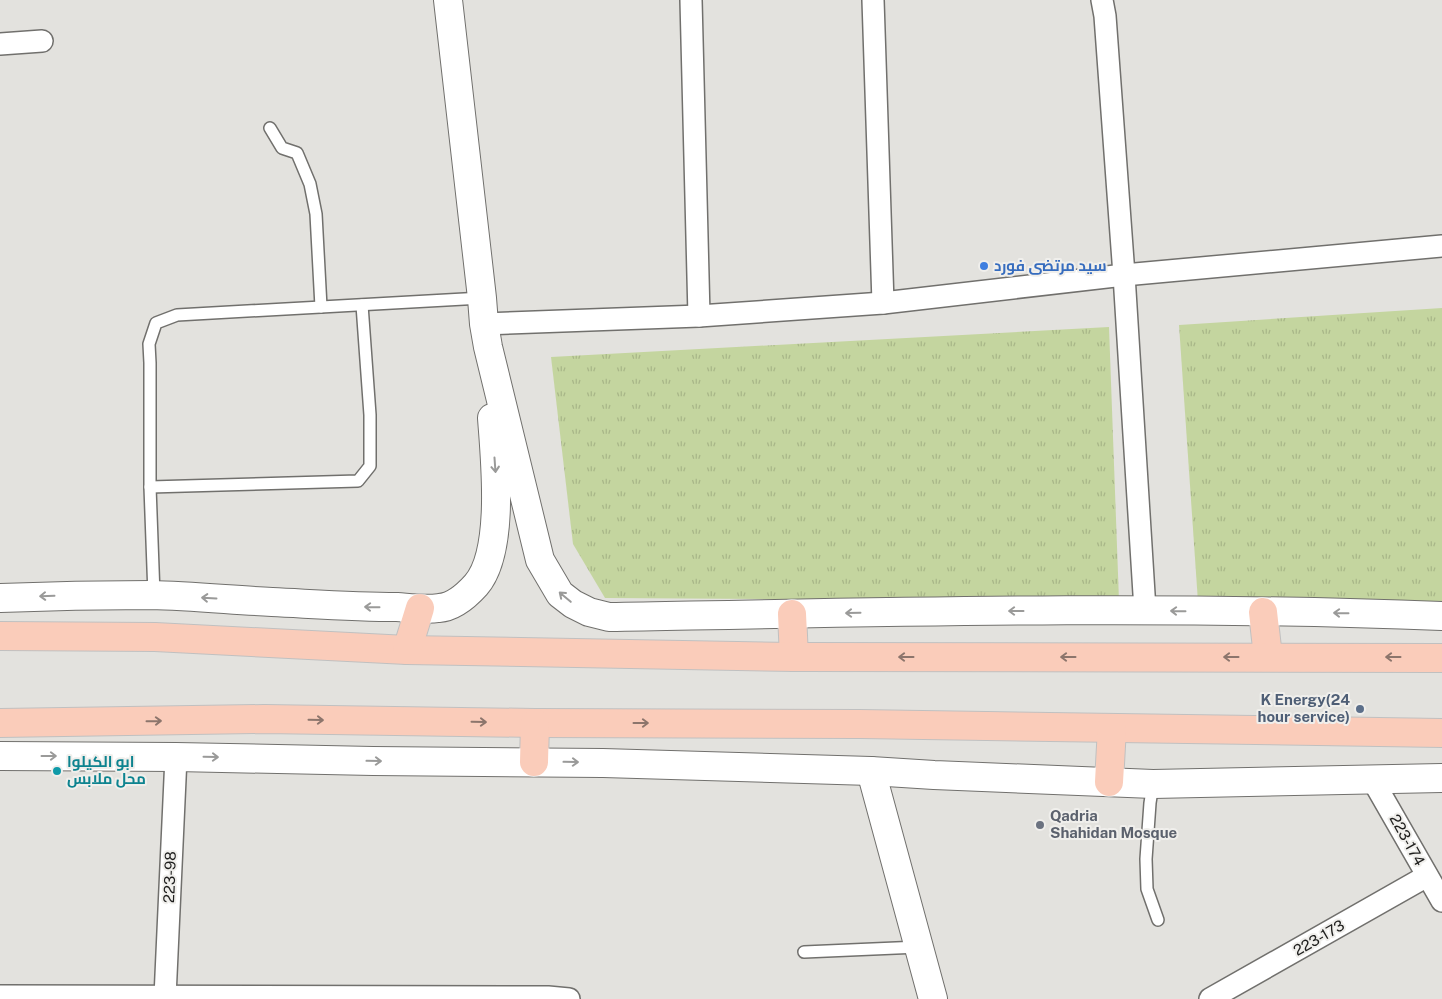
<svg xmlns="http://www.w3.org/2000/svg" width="1442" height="999" font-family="'Public Sans',Cairo,sans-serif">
<defs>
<pattern id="grass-tufts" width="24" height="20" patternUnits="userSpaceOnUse" patternTransform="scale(1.25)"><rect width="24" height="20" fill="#c4d59f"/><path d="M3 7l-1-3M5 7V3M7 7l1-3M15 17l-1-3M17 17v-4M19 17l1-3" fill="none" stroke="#a8b688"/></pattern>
</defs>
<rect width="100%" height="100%" fill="#e3e2de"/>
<g fill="url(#grass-tufts)">
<path d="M 1442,308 L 1442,603 L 1198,602 L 1179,325 Z"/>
<path d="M 1109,327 L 1119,601 L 605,598 L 573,544 L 551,357 Z"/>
</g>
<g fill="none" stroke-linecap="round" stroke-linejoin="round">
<g stroke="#71706d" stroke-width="14">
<g id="lane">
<path d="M 270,128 L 282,148 L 297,153 L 310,184 L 316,214 L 321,307"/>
<path d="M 150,487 L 358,481 L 370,466 L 370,415 L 362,305"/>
<path d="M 154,595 L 150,487 L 150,363 L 149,344 L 156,323 L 177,315 L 482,298"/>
<path d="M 1153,784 L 1150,803 L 1146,859 L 1147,889 L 1158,920"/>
<path d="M 804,952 L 919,947"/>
</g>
</g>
<g stroke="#71706d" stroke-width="24">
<g id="street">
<path d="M 691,0 L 699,316"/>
<path d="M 873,0 L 883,303"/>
<path d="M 1102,0 L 1105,16 L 1124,275 L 1145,610"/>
<path d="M 0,44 L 42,41"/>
<path d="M 484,324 L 699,316 L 883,303 L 1124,275 L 1442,246"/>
<path d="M 1372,779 L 1442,901"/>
<path d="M 0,996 L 548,997 L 569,999"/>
<path d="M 165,997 L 176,757"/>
<path d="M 1210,999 L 1427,876"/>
</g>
</g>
<g stroke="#71706d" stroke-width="30">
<g id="secondary">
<path d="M 448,0 L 482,298 L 484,324 L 488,347 L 540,560 L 560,594 L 573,604 L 589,612 L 609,617 C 886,612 1164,605 1442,616"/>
<path d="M 0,598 C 50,596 101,595 151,595 C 192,596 232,600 272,602 C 314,604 356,607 397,607 C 411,608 425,610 439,608 C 454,607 467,595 476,585 C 505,552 495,460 492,418"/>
<path d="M 0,756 L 176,757 L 373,761 L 603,763 L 871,771 L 934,775 L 1153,784 L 1442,778"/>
<path d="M 871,771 L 933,999"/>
</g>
</g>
<g stroke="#c0c0c0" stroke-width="30">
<g id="highway">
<path d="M 1263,612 L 1268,657"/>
<path d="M 792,614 L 794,657"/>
<path d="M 0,636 L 155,637 L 407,650 L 794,657 L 1442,658"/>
<path d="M 407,650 L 420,608"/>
<path d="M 0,723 L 264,719 L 535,723 L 860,724 L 1442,733"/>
<path d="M 534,762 L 535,723"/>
<path d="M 1109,782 L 1112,728"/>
</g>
</g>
<use href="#lane" stroke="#fff" stroke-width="11"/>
<use href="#street" stroke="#fff" stroke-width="21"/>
<use href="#secondary" stroke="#fff" stroke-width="28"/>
<use href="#highway" stroke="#faccba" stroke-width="28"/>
</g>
<defs><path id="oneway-shaft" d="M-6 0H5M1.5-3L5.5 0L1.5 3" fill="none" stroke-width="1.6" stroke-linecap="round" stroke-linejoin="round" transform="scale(1.25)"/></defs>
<g stroke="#9a9a99">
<use href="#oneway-shaft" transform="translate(495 465) rotate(86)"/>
<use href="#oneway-shaft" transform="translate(47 596) rotate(178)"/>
<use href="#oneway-shaft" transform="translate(565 597) rotate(-140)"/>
<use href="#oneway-shaft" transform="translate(209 598) rotate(-177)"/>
<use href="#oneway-shaft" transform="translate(372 607) rotate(-179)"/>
<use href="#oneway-shaft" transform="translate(1016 611) rotate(180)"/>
<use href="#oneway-shaft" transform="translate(1178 611) rotate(-179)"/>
<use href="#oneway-shaft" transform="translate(853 613) rotate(179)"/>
<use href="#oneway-shaft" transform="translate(1341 613) rotate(-179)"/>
<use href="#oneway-shaft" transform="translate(49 756)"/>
<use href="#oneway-shaft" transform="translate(211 757) rotate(1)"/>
<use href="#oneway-shaft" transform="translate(374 761) rotate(1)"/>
<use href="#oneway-shaft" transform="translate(571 762) rotate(1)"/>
</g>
<g stroke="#8c756c">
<use href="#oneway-shaft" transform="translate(906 657) rotate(-180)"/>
<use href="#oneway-shaft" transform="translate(1068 657) rotate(180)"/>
<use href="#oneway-shaft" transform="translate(1231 657) rotate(180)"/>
<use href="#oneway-shaft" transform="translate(1393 657) rotate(-180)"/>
<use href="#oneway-shaft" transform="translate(316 720) rotate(1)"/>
<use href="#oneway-shaft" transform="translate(154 721) rotate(-1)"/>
<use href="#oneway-shaft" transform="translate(479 722) rotate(1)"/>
<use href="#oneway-shaft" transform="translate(641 723)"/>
</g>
<circle fill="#3f7fe0" stroke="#f0efec" stroke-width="2" cx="984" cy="266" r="5"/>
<circle fill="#5c6f8a" stroke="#f0efec" stroke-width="2" cx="1360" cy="709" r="5"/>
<circle fill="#0f9aa8" stroke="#f0efec" stroke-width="2" cx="57" cy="771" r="5"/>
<circle fill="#6b7280" stroke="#f0efec" stroke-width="2" cx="1040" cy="825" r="5"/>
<g text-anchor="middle" stroke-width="4" stroke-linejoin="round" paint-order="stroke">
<g font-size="15" font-weight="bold" fill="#366cbe" stroke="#f0efec" text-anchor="start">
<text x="994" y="271">سيد مرتضى فورد</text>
</g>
<g font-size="15" font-weight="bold" fill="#4e5e75" stroke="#f0efec" text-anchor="end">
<text x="1350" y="705">K Energy(24<tspan x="1350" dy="17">hour service)</tspan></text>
</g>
<g font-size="15" font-weight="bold" fill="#0d838f" stroke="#f0efec" text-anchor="start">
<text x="67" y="767">ابو الكيلوا<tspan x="67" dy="17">محل ملابس</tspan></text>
</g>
<g font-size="15" font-weight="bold" fill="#5b616d" stroke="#f0efec" text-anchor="start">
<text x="1050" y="821">Qadria<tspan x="1050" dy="17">Shahidan Mosque</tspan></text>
</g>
<g font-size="15" fill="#1e1e1d" stroke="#f0efec">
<text transform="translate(1407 840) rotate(61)" y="5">223-174</text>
<text transform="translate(170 877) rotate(-88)" y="5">223-98</text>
<text transform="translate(1319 938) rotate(-30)" y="5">223-173</text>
</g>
</g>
</svg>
